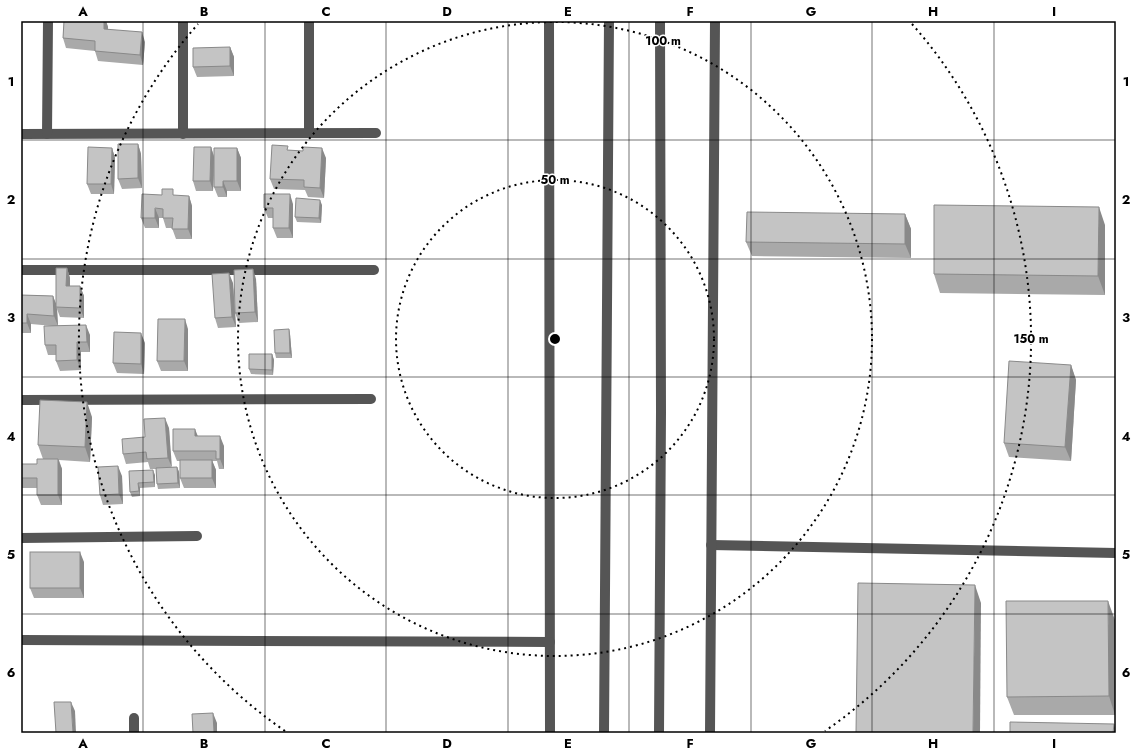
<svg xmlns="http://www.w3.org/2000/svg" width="1137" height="754" font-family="Jost,sans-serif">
<rect width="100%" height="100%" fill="#fff"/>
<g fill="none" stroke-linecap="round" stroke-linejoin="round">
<g stroke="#555" stroke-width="10">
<path d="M 183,21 L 183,134"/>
<path d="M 309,21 L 309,133"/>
<path d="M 549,21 L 550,733"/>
<path d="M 21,134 L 376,133"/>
<path d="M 47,134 L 48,21"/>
<path d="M 21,270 L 374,270"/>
<path d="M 21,400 L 371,399"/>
<path d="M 21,538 L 197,536"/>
<path d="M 711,545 L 1116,553"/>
<path d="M 21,640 L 550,642"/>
<path d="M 134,733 L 134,718"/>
<path d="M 604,733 L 609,21"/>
<path d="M 659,733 L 661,412 L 660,21"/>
<path d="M 710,733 L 715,21"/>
</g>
</g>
<g fill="#a9a9a9">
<path d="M 64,21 L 106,21 L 108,27 L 108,29 L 145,42 L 143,65 L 98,61 L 95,51 L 66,48 L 63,38 Z"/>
<path d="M 230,47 L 234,57 L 234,76 L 197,77 L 193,67 Z"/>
<path d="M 138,144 L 141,154 L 142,188 L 122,189 L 118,179 Z"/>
<path d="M 211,147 L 214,156 L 237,148 L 241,158 L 241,191 L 227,191 L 227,197 L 218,197 L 214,187 L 214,175 L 213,191 L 196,191 L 193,181 Z"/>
<path d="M 112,148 L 115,158 L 114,194 L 91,194 L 87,184 Z"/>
<path d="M 289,150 L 326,158 L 324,198 L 308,197 L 305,190 L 274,189 L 270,179 Z"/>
<path d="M 175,196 L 189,196 L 192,206 L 192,239 L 176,239 L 172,228 L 166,228 L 163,218 L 159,218 L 159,228 L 145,228 L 141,218 Z"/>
<path d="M 293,204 L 293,238 L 277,238 L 273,228 L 273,218 L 268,218 L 264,208 Z"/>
<path d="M 322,205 L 321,223 L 297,222 L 295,217 Z"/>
<path d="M 905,214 L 911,229 L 911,258 L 752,256 L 746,242 Z"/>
<path d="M 1105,225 L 1105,295 L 940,293 L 934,274 Z"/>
<path d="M 67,268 L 70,278 L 70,286 L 80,286 L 84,296 L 84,318 L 60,317 L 57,309 L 58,326 L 90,335 L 90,352 L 81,352 L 81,370 L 60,371 L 56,361 L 56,355 L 48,355 L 45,345 L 53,326 L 31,324 L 31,333 L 21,333 L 21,295 L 53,296 L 56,305 Z"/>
<path d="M 256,279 L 258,322 L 239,323 L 235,313 Z"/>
<path d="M 233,283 L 236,327 L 218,328 L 215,318 Z"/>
<path d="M 188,329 L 188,371 L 161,371 L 157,361 Z"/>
<path d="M 289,329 L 290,334 L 292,358 L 276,358 L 275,353 Z"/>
<path d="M 145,343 L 144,374 L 117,373 L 113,363 Z"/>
<path d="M 272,354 L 274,360 L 273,375 L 251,374 L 249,369 Z"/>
<path d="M 1071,365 L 1076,380 L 1071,461 L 1009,457 L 1004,443 Z"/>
<path d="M 92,417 L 90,462 L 59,460 L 62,469 L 62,505 L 41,505 L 37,495 L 37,488 L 21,488 L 21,464 L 37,464 L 43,459 L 38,445 Z"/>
<path d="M 169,428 L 171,467 L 177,467 L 179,472 L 180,488 L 158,489 L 157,484 L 156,469 L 150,469 L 148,462 L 126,464 L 123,454 L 145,437 Z"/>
<path d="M 198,436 L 224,446 L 224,469 L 219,469 L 217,461 L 212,461 L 216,470 L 216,488 L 184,488 L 180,478 L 180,461 L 177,461 L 173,451 Z"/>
<path d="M 129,471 L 155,475 L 155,487 L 140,488 L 140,496 L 132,497 L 130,492 Z"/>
<path d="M 122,476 L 123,504 L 103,505 L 100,495 Z"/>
<path d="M 84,562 L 84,598 L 34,598 L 30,588 Z"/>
<path d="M 1115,620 L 1115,715 L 1014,715 L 1007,697 Z"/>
</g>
<g fill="#898989">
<path d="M 104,21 L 106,21 L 108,27 L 107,39 L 104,29 Z"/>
<path d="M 142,32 L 145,42 L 143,65 L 140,55 Z"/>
<path d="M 230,47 L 234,57 L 234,76 L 230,66 Z"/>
<path d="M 138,144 L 141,154 L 142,188 L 138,178 Z"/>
<path d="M 211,147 L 214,157 L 213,191 L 210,181 Z"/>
<path d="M 112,148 L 115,158 L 114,194 L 111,184 Z"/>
<path d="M 237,148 L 241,158 L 241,191 L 237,181 Z"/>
<path d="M 322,148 L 326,158 L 324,198 L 320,188 Z"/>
<path d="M 223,181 L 227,191 L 227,197 L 223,187 Z"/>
<path d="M 290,194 L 293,204 L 293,238 L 289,228 Z"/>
<path d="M 189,196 L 192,206 L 192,239 L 188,229 Z"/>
<path d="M 320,200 L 322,205 L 321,223 L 319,218 Z"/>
<path d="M 1099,207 L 1105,225 L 1105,295 L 1098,276 Z"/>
<path d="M 155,208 L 159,218 L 159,228 L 155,218 Z"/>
<path d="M 905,214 L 911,229 L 911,258 L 905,244 Z"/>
<path d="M 67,268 L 70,278 L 70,296 L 66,286 Z"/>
<path d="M 253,269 L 256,279 L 258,322 L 255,312 Z"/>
<path d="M 229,273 L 233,283 L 236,327 L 232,317 Z"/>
<path d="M 80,286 L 84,296 L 84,318 L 80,308 Z"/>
<path d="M 53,296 L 57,306 L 56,307 L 57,309 L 58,326 L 54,316 Z"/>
<path d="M 27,314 L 31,324 L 31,333 L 27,323 Z"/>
<path d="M 185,319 L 188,329 L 188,371 L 184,361 Z"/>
<path d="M 86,325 L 90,335 L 90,352 L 87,342 Z"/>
<path d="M 289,329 L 290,334 L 292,358 L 290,353 Z"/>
<path d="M 141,333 L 145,343 L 144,374 L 141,364 Z"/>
<path d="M 77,342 L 81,352 L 81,370 L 77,360 Z"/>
<path d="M 272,354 L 274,360 L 273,375 L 272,370 Z"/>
<path d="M 1071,365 L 1076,380 L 1071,461 L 1065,447 Z"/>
<path d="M 87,402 L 92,417 L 90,462 L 85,447 Z"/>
<path d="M 165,418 L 169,428 L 172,468 L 168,458 Z"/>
<path d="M 195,429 L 199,439 L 195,436 Z"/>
<path d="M 220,436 L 224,446 L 224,469 L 220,459 Z"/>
<path d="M 58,459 L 62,469 L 62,505 L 58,495 Z"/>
<path d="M 212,460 L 216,470 L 216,488 L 212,478 Z"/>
<path d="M 118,466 L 122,476 L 123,504 L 119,494 Z"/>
<path d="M 177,467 L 179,472 L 180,488 L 178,483 Z"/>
<path d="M 153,470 L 155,475 L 155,487 L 154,482 Z"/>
<path d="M 138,483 L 140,488 L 140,496 L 139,491 Z"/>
<path d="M 80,552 L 84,562 L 84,598 L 80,588 Z"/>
<path d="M 975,585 L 981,603 L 980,733 L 973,733 Z"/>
<path d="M 1108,601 L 1115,620 L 1115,715 L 1109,696 Z"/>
<path d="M 71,702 L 75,711 L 76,733 L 73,733 Z"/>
<path d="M 213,713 L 217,723 L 217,733 L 214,733 Z"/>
<path d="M 1114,724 L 1116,731 L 1116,733 L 1113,733 Z"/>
</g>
<g fill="#c4c4c4" stroke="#898989">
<path d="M 64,21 L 104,21 L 104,29 L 142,32 L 140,55 L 95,51 L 95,41 L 63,38 Z"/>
<path d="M 230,47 L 230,66 L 193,67 L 193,48 Z"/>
<path d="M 118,144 L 138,144 L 138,178 L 118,179 Z"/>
<path d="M 272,145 L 288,146 L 287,150 L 303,151 L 303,147 L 322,148 L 320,188 L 304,187 L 304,180 L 270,179 Z"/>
<path d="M 88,147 L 112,148 L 111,184 L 87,184 Z"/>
<path d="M 194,147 L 211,147 L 210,181 L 193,181 Z"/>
<path d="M 214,148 L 237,148 L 237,181 L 223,181 L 223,187 L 214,187 Z"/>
<path d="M 162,189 L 173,189 L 173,195 L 189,196 L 188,229 L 172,229 L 173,218 L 163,218 L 163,209 L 155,208 L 155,218 L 141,218 L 142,194 L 162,195 Z"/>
<path d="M 264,194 L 290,194 L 289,228 L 273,228 L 273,208 L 264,208 Z"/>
<path d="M 296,198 L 320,200 L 319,218 L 295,217 Z"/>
<path d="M 934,205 L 1099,207 L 1098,276 L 934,274 Z"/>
<path d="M 747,212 L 905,214 L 905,244 L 746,242 Z"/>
<path d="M 56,268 L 67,268 L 66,286 L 80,286 L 80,308 L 56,307 Z"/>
<path d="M 253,269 L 255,312 L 235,313 L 234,270 Z"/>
<path d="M 229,273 L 232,317 L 215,318 L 212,274 Z"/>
<path d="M 21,295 L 53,296 L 54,316 L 27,314 L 27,323 L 21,323 Z"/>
<path d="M 158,319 L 185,319 L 184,361 L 157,361 Z"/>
<path d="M 86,325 L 87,342 L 77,342 L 77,360 L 56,361 L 56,345 L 45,345 L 44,326 Z"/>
<path d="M 289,329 L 290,353 L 275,353 L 274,330 Z"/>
<path d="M 114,332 L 141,333 L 141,364 L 113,363 Z"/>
<path d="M 249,354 L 272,354 L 272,370 L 249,369 Z"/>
<path d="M 1009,361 L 1071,365 L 1065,447 L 1004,443 Z"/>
<path d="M 40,400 L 87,402 L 85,447 L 38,445 Z"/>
<path d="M 165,418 L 168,458 L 147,459 L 146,452 L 123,454 L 122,439 L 145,437 L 144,419 Z"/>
<path d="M 173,429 L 195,429 L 195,436 L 220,436 L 220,459 L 216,459 L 216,451 L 173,451 Z"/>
<path d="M 37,459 L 58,459 L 58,495 L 37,495 L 37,478 L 21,478 L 21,464 L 37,464 Z"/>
<rect x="180" y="460" width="32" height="18"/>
<path d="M 118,466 L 119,494 L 100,495 L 98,467 Z"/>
<path d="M 177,467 L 178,483 L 157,484 L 156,468 Z"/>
<path d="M 153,470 L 154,482 L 138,483 L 139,491 L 130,492 L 129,471 Z"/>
<rect x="30" y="552" width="50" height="36"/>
<path d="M 858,583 L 975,585 L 973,733 L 856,733 Z"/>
<path d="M 1006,601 L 1108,601 L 1109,696 L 1007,697 Z"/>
<path d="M 54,702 L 71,702 L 73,733 L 56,733 Z"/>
<path d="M 213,713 L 214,733 L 193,733 L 192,714 Z"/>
<path d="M 1010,722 L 1114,724 L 1113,733 L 1010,733 Z"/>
</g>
<path fill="none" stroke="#000" stroke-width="1" stroke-opacity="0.55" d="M 143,21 L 143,733M 265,21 L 265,733M 386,21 L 386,733M 508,21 L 508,733M 629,21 L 629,733M 751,21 L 751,733M 872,21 L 872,733M 994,21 L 994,733M 21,140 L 1116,140M 21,259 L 1116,259M 21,377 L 1116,377M 21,495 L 1116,495M 21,614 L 1116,614"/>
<g fill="none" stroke="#000" stroke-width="2" stroke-dasharray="2 4">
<circle cx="555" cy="339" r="159"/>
<circle cx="555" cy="339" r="317"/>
<path d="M285 731A476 476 0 0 1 198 24M912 24A476 476 0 0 1 825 731"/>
</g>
<circle cx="555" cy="339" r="6" fill="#000" stroke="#fff" stroke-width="2"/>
<g font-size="12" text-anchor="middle" font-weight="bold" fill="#000" stroke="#fff" stroke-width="3" stroke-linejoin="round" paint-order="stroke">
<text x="663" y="45">100 m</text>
<text x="555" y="184">50 m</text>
<text x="1031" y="343">150 m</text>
</g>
<rect width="1137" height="754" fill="none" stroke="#ffffff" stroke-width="44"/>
<rect x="22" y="22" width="1093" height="710" fill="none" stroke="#000" stroke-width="1.5"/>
<g font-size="13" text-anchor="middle" font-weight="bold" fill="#000">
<text x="83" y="16">A</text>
<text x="204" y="16">B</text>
<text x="326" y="16">C</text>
<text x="447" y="16">D</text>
<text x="568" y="16">E</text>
<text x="690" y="16">F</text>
<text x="811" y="16">G</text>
<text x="933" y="16">H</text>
<text x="1054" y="16">I</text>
<text x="11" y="86">1</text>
<text x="1126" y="86">1</text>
<text x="11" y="204">2</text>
<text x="1126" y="204">2</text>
<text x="11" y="322">3</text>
<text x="1126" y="322">3</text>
<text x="11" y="441">4</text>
<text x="1126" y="441">4</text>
<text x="11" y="559">5</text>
<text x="1126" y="559">5</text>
<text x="11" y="677">6</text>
<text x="1126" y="677">6</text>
<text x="83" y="748">A</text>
<text x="204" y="748">B</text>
<text x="326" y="748">C</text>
<text x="447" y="748">D</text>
<text x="568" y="748">E</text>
<text x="690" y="748">F</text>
<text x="811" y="748">G</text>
<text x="933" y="748">H</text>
<text x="1054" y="748">I</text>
</g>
</svg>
